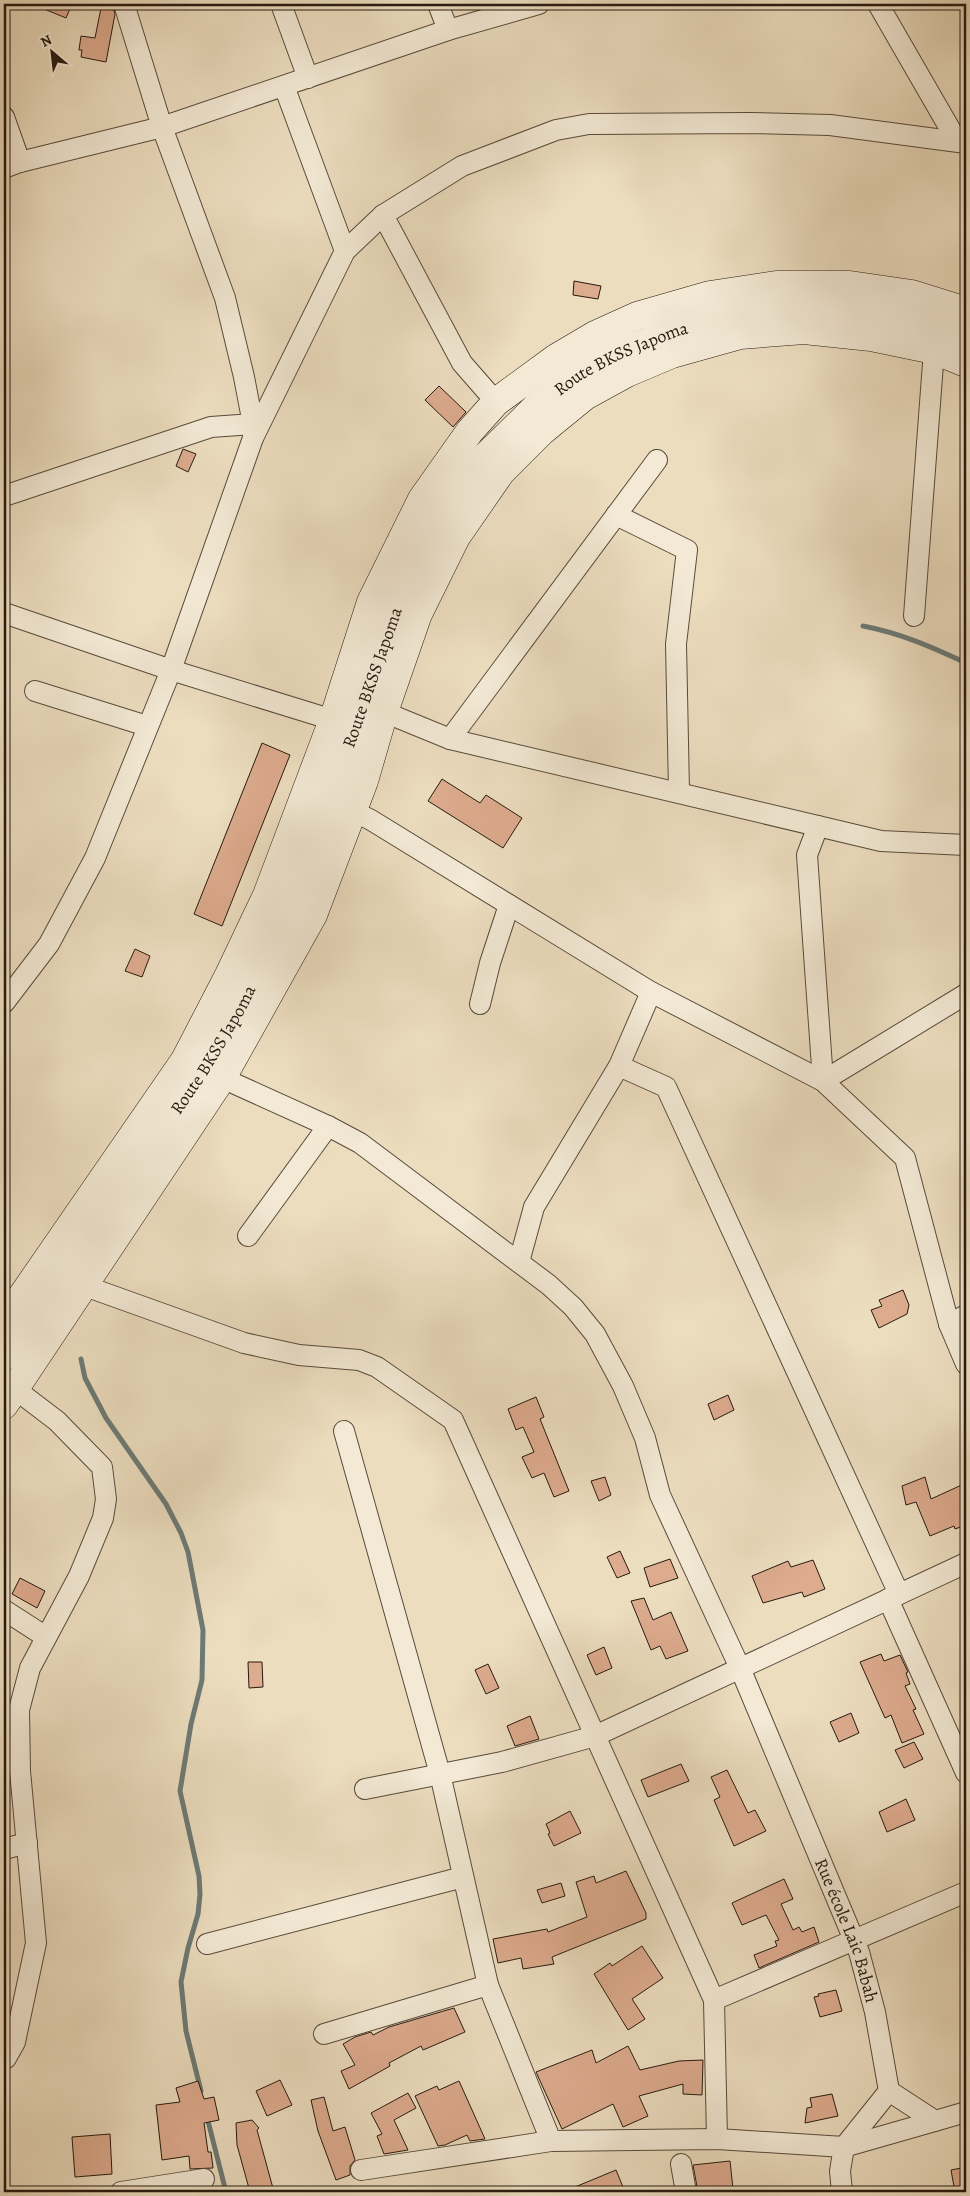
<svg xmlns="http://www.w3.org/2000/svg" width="970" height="2196" font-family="Alegreya,serif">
<rect width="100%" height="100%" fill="#ecddbf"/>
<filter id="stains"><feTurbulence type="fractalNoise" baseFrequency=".004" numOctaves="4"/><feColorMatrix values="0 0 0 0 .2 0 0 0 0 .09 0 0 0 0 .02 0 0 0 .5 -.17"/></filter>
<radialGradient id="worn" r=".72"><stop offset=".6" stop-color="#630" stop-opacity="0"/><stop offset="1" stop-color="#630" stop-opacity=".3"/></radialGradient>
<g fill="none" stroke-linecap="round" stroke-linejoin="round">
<g stroke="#6c7a76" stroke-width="5">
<path d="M 863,626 C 900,633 932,647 966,663"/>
<path d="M 81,1359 L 85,1378 L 106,1418 L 166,1504 L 181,1533 L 188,1552 L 203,1630 L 202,1680 L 191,1724 L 180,1791 L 199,1876 L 200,1894 L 198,1914 L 188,1948 L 181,1982 L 186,2031 L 201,2091"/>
<path d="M 207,2117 L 226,2192"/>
</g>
</g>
<g fill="#ddab8e" stroke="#261a11">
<path d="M 32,4 L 72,4 L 66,18 Z"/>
<path d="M 101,8 L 114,10 L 115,14 L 106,62 L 81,57 L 82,50 L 79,50 L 81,36 L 95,38 Z"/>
<path d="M 574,281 L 601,286 L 598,299 L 573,295 Z"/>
<path d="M 439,386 L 466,412 L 453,427 L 425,400 Z"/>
<path d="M 183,449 L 196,454 L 188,472 L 176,466 Z"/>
<path d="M 262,743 L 290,755 L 222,926 L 194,914 Z"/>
<path d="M 442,779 L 480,803 L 486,795 L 522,818 L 503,848 L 428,801 Z"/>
<path d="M 135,949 L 150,956 L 142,977 L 125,971 Z"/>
<path d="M 903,1290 L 909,1305 L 907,1314 L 879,1328 L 871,1310 L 882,1306 L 879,1300 Z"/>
<path d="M 728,1395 L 734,1410 L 714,1420 L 708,1404 Z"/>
<path d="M 536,1397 L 544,1417 L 540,1419 L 569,1491 L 554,1497 L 544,1473 L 532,1478 L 522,1457 L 534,1452 L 523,1427 L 516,1430 L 508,1409 Z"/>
<path d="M 605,1477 L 611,1495 L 599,1501 L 591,1481 Z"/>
<path d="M 925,1477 L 931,1499 L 966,1483 L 966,1525 L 955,1529 L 954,1526 L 930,1536 L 916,1502 L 906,1505 L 902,1486 Z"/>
<path d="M 620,1551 L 630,1573 L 617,1578 L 607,1557 Z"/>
<path d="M 670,1559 L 678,1578 L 650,1587 L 644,1568 Z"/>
<path d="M 813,1560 L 825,1589 L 804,1597 L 802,1592 L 763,1603 L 752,1576 L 788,1561 L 791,1567 Z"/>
<path d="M 20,1578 L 45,1591 L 37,1608 L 12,1594 Z"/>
<path d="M 644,1598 L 653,1620 L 671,1612 L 688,1651 L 666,1659 L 660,1646 L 651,1650 L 631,1601 Z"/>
<path d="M 604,1647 L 612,1668 L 596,1675 L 587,1655 Z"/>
<path d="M 881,1654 L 884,1661 L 900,1655 L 908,1672 L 906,1673 L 910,1684 L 905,1686 L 916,1709 L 913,1710 L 924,1734 L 902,1743 L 891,1715 L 885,1718 L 860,1662 Z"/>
<path d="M 248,1662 L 262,1662 L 263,1687 L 249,1688 Z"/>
<path d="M 488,1664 L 499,1688 L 486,1694 L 475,1670 Z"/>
<path d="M 851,1713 L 859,1733 L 839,1742 L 830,1722 Z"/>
<path d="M 530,1716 L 539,1739 L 515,1746 L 507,1726 Z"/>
<path d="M 914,1742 L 923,1759 L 904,1768 L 895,1750 Z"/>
<path d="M 681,1764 L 689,1781 L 648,1797 L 641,1780 Z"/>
<path d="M 727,1770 L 748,1813 L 755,1810 L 766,1831 L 734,1846 L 714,1800 L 720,1797 L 711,1777 Z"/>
<path d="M 906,1799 L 915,1820 L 887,1832 L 879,1812 Z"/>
<path d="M 570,1811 L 581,1833 L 554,1846 L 548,1834 L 550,1833 L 546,1824 Z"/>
<path d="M 626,1871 L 646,1913 L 646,1919 L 552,1957 L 554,1964 L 523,1969 L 521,1958 L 498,1963 L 493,1939 L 547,1929 L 548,1932 L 587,1917 L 576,1882 L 594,1876 L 596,1883 Z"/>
<path d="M 784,1879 L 793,1899 L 781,1904 L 793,1930 L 799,1927 L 802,1932 L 814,1927 L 819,1942 L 759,1968 L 754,1955 L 777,1946 L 775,1941 L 779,1940 L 766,1915 L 742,1925 L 732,1903 Z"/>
<path d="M 561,1883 L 565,1896 L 542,1903 L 537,1890 Z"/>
<path d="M 642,1946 L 663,1978 L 632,1999 L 645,2019 L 628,2030 L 594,1974 L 610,1963 L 612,1966 Z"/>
<path d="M 836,1990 L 842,2011 L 820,2017 L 814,1997 L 819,1996 L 818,1994 Z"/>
<path d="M 454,2008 L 465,2032 L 423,2050 L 421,2046 L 389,2063 L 390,2066 L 349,2089 L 341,2071 L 355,2065 L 343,2044 L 355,2037 L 371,2032 L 373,2035 L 389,2027 Z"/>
<path d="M 628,2046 L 640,2070 L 679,2061 L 703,2060 L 702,2095 L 683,2094 L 683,2084 L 639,2096 L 648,2116 L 623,2127 L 613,2104 L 562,2129 L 536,2072 L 592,2050 L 596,2063 Z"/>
<path d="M 280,2080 L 292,2105 L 267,2116 L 256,2091 Z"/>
<path d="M 198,2081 L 204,2099 L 214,2097 L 219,2120 L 204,2123 L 208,2152 L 211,2152 L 213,2168 L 190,2169 L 189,2156 L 162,2160 L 156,2105 L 180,2102 L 176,2088 Z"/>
<path d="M 459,2081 L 485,2139 L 470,2141 L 467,2135 L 445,2145 L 438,2146 L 415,2096 L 437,2086 L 439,2090 Z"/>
<path d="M 408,2093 L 416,2108 L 394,2120 L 408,2150 L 384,2154 L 377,2136 L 382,2134 L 371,2113 Z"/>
<path d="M 832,2094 L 838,2116 L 805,2123 L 807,2108 L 812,2107 L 810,2098 Z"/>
<path d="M 324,2097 L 333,2131 L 345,2127 L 355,2160 L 350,2166 L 350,2175 L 336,2180 L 318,2131 L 311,2100 Z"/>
<path d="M 252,2120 L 259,2128 L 257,2130 L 274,2192 L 250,2192 L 237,2145 L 236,2123 Z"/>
<path d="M 110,2134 L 112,2174 L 75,2177 L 72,2137 Z"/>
<path d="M 730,2161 L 733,2189 L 698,2192 L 693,2165 Z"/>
<path d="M 966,2167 L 966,2192 L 955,2192 L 951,2170 Z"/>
<path d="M 616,2170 L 625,2192 L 563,2192 Z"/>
</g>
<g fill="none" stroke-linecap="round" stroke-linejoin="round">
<g stroke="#584b3c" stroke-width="22">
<g id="street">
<path d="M 124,4 L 162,127 L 225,298 L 244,377 L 253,424 L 253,438"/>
<path d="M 281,4 L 308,78"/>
<path d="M 438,4 L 448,30"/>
<path d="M 878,4 L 957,141"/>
<path d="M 284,86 L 345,251"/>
<path d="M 4,117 L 20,162"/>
<path d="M 4,168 L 20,162 L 162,127 L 448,30 L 539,4"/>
<path d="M 383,215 L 462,363 L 496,402"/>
<path d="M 4,496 L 211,427 L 253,424"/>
<path d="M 616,515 L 687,550 L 676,644 L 679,792"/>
<path d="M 4,613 L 171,670 L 333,720"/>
<path d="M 914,616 L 934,350"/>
<path d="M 35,691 L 147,726"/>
<path d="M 384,712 L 450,739 L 881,841 L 966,845"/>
<path d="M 450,739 L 657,460"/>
<path d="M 353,811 L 371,820 L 651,992 L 823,1081 L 905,1158 L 949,1324 L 966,1364"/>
<path d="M 818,826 L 807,855 L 823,1081 L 966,994"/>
<path d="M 4,1003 L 49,944 L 95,858 L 171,670 L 253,438 L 345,251 L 383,215 L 462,166 L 556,130 L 589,124 L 749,123 L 830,125 L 966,143"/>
<path d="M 480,1004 L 490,963 L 509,905"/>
<path d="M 619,1066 L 666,1087 L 899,1594"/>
<path id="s1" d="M 222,1078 L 328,1126 L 360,1143 L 549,1285 L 573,1307 L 595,1334 L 623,1386 L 645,1438 L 660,1495 L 740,1668 L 859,1952 L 875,2012 L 889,2091"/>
<path d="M 248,1236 L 328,1126"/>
<path d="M 519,1262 L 534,1207 L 619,1066 L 651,992"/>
<path d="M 85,1286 L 244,1343 L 299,1355 L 359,1360 L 377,1367 L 453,1420 L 714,2000 L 717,2139"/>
<path d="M 949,1324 L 966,1315"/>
<path d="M 344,1431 L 440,1774 L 488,1985 L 551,2141"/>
<path d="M 888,1599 L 966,1773"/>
<path d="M 4,1610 L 46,1637"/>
<path d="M 365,1789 L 502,1762 L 595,1736 L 966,1563"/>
<path d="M 4,1849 L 27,1843"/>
<path d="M 207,1944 L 463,1877"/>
<path d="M 714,2000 L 966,1892"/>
<path d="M 324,2034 L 488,1985"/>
<path d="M 4,2058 L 6,2058 L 15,2042 L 36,1943 L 20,1771 L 19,1710 L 30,1668 L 79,1576 L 103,1518 L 106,1499 L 102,1467 L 57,1421 L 15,1389"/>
<path d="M 889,2091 L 935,2121 L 966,2112"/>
<path d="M 681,2164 L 686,2192"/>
<path d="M 361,2170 L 551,2141 L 717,2139 L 844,2147 L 935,2121"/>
<path d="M 121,2192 L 204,2179"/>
<path d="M 842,2192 L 840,2171 L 844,2147 L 889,2091"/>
</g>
</g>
<g stroke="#261a11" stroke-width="29">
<g id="secondary">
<path d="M 4,1322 L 185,1060 L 228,977 L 267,895 L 333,720 L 371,602 L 422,499 L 470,431 L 496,402 L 556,358 L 595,335 L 637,316 L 710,295 L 776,285 L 850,285 L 912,294 L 966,311"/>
<path id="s2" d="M 4,1357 L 201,1074 L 240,1008 L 274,939 L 311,852 L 401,595 L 438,520 L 480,462 L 536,407 L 578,375 L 617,354 L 677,330 L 742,315 L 821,308 L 915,321 L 966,339"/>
<path d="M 4,1405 L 222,1078 L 313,915 L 364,781 L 384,712 L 418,614 L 456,537 L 501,472 L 541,432 L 585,396 L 627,373 L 672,354 L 740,335 L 804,330 L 871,337 L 934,350 L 966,363"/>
</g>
</g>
<use href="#street" stroke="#f3e9d5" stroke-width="20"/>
<use href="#secondary" stroke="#f3e9d5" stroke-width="28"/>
</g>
<g text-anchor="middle" stroke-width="4.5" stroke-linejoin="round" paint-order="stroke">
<g font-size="18" fill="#261a11" stroke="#f3e9d5">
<text dy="6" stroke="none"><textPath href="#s2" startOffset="1198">Route BKSS Japoma</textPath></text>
<text dy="6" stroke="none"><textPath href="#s2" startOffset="778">Route BKSS Japoma</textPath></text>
<text dy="6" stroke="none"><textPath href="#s2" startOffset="372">Route BKSS Japoma</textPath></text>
<text dy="6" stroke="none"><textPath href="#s1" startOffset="1105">Rue école Laic Babah</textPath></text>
</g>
</g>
<rect width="970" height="2196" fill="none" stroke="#ecddbf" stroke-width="20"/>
<rect x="5" y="5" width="960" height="2186" fill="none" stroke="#261a11" stroke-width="2.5"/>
<rect x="10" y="10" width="950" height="2176" fill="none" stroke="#261a11"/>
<g transform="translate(52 52) rotate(332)" stroke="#f3e9d5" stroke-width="4" paint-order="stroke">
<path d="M0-4L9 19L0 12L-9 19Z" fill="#261a11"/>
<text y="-8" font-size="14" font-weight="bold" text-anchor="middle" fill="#261a11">N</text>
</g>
<rect width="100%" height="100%" filter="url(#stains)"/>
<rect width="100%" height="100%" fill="url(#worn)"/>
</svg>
